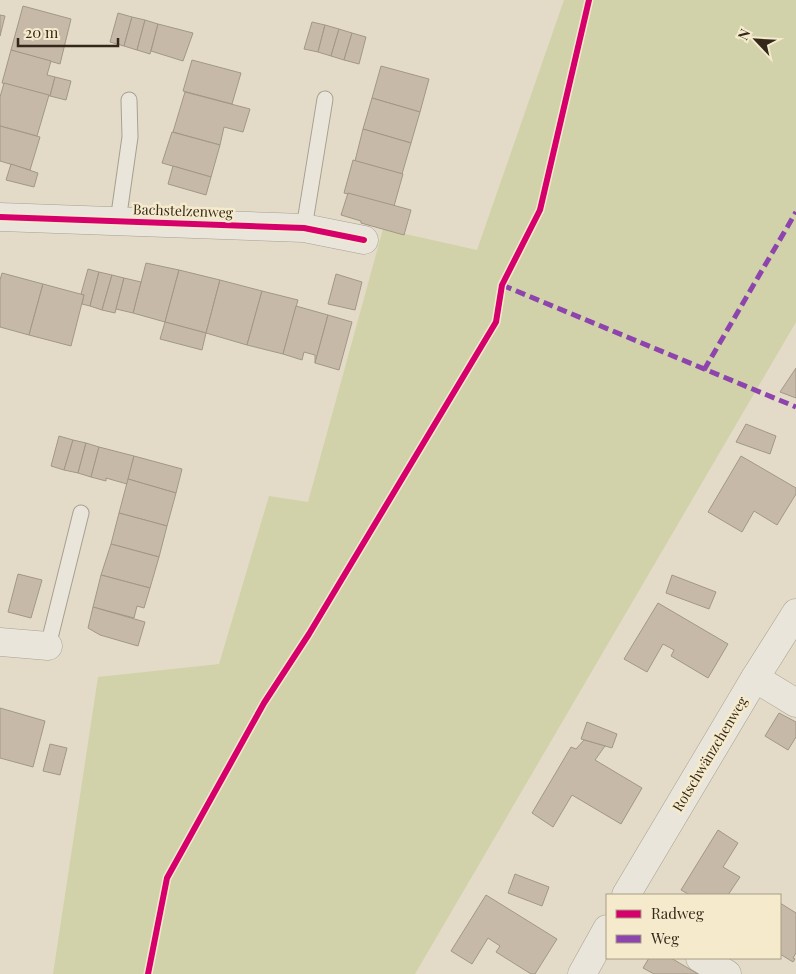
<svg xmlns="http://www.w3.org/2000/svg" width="796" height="974" font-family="'Playfair Display',serif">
<rect width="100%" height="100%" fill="#e3dbc7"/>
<path fill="#d1d2a9" d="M 564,0 L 796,0 L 796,322 L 415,974 L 53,974 L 98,677 L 219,664 L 269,496 L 308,502 L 383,229 L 477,250 Z"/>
<g fill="#c6b9a8" stroke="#a29787">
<path d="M 23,6 L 71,19 L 60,64 L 11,50 Z"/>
<path d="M 118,13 L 132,17 L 124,46 L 110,42 Z"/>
<path d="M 0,15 L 5,16 L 0,36 Z"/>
<path d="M 132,17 L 145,20 L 137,50 L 124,46 Z"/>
<path d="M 145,20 L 158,24 L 150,54 L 137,50 Z"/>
<path d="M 312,22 L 325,25 L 318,52 L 304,49 Z"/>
<path d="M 158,24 L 193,33 L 183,61 L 151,51 Z"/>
<path d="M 325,25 L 339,29 L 331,56 L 318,52 Z"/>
<path d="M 339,29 L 352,33 L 344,60 L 331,56 Z"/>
<path d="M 352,33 L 366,37 L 359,64 L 344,60 Z"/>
<path d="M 11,50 L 51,61 L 47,75 L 55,77 L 50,96 L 2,83 Z"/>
<path d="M 192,60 L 241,73 L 232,104 L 183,91 Z"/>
<path d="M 381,66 L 429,79 L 420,112 L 372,98 Z"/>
<path d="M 55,77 L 71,81 L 66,100 L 50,96 Z"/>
<path d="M 4,83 L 49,95 L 37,136 L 0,126 L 0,97 Z"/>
<path d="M 185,92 L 250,109 L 243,132 L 224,127 L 220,145 L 173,132 Z"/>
<path d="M 372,98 L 420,112 L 411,143 L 363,129 Z"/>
<path d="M 0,126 L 40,137 L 30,170 L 0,161 Z"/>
<path d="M 363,129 L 411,143 L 402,174 L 355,161 Z"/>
<path d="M 172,132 L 220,145 L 211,177 L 162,163 Z"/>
<path d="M 353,160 L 403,174 L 394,206 L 344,193 Z"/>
<path d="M 11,164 L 38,173 L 34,187 L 6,180 Z"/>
<path d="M 173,166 L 211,177 L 206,195 L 168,184 Z"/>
<path d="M 348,193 L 411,210 L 404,235 L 361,223 L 361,221 L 341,215 Z"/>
<path d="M 146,263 L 179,270 L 165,322 L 133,313 Z"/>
<path d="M 88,269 L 99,272 L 90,306 L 82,304 L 84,295 L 81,294 Z"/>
<path d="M 179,270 L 220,280 L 206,333 L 165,322 Z"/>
<path d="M 99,272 L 112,275 L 102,310 L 90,306 Z"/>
<path d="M 2,273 L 43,284 L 29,335 L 0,327 L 0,280 Z"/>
<path d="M 336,274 L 362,282 L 355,310 L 328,304 Z"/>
<path d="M 112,275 L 124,278 L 115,313 L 102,310 Z"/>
<path d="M 124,278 L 141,282 L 133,313 L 116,309 Z"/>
<path d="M 220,280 L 262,291 L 247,345 L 206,333 Z"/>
<path d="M 43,284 L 84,295 L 71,346 L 29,335 Z"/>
<path d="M 262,291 L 298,300 L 283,354 L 247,345 Z"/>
<path d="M 296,306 L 328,315 L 315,363 L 315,355 L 304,352 L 302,360 L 283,354 Z"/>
<path d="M 328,315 L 352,322 L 339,370 L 315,363 Z"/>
<path d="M 165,322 L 206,333 L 202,350 L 160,339 Z"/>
<path d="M 796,368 L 796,398 L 780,392 Z"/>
<path d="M 746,424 L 776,436 L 770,454 L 736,442 Z"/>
<path d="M 59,436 L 73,440 L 64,470 L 51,466 Z"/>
<path d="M 73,440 L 86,443 L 78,473 L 64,470 Z"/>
<path d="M 86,443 L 99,447 L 91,477 L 78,473 Z"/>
<path d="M 99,447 L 134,456 L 127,484 L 106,478 L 106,481 L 91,477 Z"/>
<path d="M 134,456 L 182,469 L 176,493 L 128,479 Z"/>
<path d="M 741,456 L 796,488 L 796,494 L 777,525 L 754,511 L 742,532 L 708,512 Z"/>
<path d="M 128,479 L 176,493 L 167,526 L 119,513 Z"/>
<path d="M 119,513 L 167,526 L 159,557 L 111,544 Z"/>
<path d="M 111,544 L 159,557 L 150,588 L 101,575 Z"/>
<path d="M 18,574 L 42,580 L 31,618 L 8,612 Z"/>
<path d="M 101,575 L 150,588 L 144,608 L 137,606 L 134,618 L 93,607 Z"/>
<path d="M 672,575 L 716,592 L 709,609 L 666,593 Z"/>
<path d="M 658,603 L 728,644 L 708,678 L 671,656 L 674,650 L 663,644 L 647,672 L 624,659 Z"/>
<path d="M 93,607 L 145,622 L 138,646 L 100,635 L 88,628 Z"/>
<path d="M 0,708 L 45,721 L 33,767 L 0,758 Z"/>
<path d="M 779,713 L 796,722 L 796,737 L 788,750 L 765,736 Z"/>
<path d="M 587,722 L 617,734 L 612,748 L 581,739 Z"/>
<path d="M 584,740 L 605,746 L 595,760 L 642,788 L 621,824 L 572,795 L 553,827 L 532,813 L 571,747 L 576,749 Z"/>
<path d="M 50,744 L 67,748 L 60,775 L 43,771 Z"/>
<path d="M 718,830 L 738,843 L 723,867 L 740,877 L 728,895 L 690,895 L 681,890 Z"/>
<path d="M 515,874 L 549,887 L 542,906 L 508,893 Z"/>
<path d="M 486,895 L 557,939 L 535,974 L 531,974 L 496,952 L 500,946 L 488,938 L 472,964 L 451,951 Z"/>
<path d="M 780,903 L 796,913 L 796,953 L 793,958 L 795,959 L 793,962 L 780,954 Z"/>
<path d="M 649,958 L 671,958 L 698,974 L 654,974 L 643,968 Z"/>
</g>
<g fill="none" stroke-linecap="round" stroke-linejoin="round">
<g stroke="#a7a091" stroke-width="17">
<g id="lane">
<path d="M 118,221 L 130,137 L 129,100"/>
<path d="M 304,228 L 325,99"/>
<path d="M 48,646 L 81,513"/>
</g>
</g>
<g stroke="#a7a091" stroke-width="29">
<g id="street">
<path d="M 0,217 L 304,228 L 364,240"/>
<path d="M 0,642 L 48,646"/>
<path d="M 755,678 L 796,703"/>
<path d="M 626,895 L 755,678 L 796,613"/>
<path d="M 700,958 L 727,974"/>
<path d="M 582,974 L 607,929"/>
</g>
</g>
<use href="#lane" stroke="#eae5da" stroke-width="15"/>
<use href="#street" stroke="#eae5da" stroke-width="28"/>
<g stroke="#8e44ad" stroke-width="5" stroke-dasharray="10 5" stroke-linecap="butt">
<path d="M 502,285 L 796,407"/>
<path d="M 704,370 L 796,212"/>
</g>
<g stroke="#f5ebcc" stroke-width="9">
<g id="cycleway">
<path d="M 0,217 L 304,228 L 364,240"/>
<path d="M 148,974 L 167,878 L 264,703 L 309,634 L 496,322 L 502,285 L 540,210 L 589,0"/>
</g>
</g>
<use href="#cycleway" stroke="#d6006c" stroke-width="6"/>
</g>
<g text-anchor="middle" stroke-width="5" stroke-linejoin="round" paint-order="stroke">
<g font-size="14" fill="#34281b" stroke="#f5ebcc">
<text transform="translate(183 211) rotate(2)" y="5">Bachstelzenweg</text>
<text transform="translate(710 754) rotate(-59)" y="5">Rotschwänzchenweg</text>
</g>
</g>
<rect x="606" y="894" width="175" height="65" fill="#f5ebcc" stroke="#a89d85"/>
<rect x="616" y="910" width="25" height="8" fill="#d6006c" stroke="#a89d85"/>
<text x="651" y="919" font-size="15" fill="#34281b">Radweg</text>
<rect x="616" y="935" width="25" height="8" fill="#8e44ad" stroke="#a89d85"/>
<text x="651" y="944" font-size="15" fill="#34281b">Weg</text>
<g transform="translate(756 40) rotate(295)" stroke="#f5ebcc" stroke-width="4" paint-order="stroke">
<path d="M0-4L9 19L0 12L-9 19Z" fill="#34281b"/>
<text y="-8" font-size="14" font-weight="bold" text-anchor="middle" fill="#34281b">N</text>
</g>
<path d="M18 38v8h100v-8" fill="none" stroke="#34281b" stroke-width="2.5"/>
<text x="25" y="38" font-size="15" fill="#34281b" stroke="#f5ebcc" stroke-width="4" paint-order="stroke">20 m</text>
</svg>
